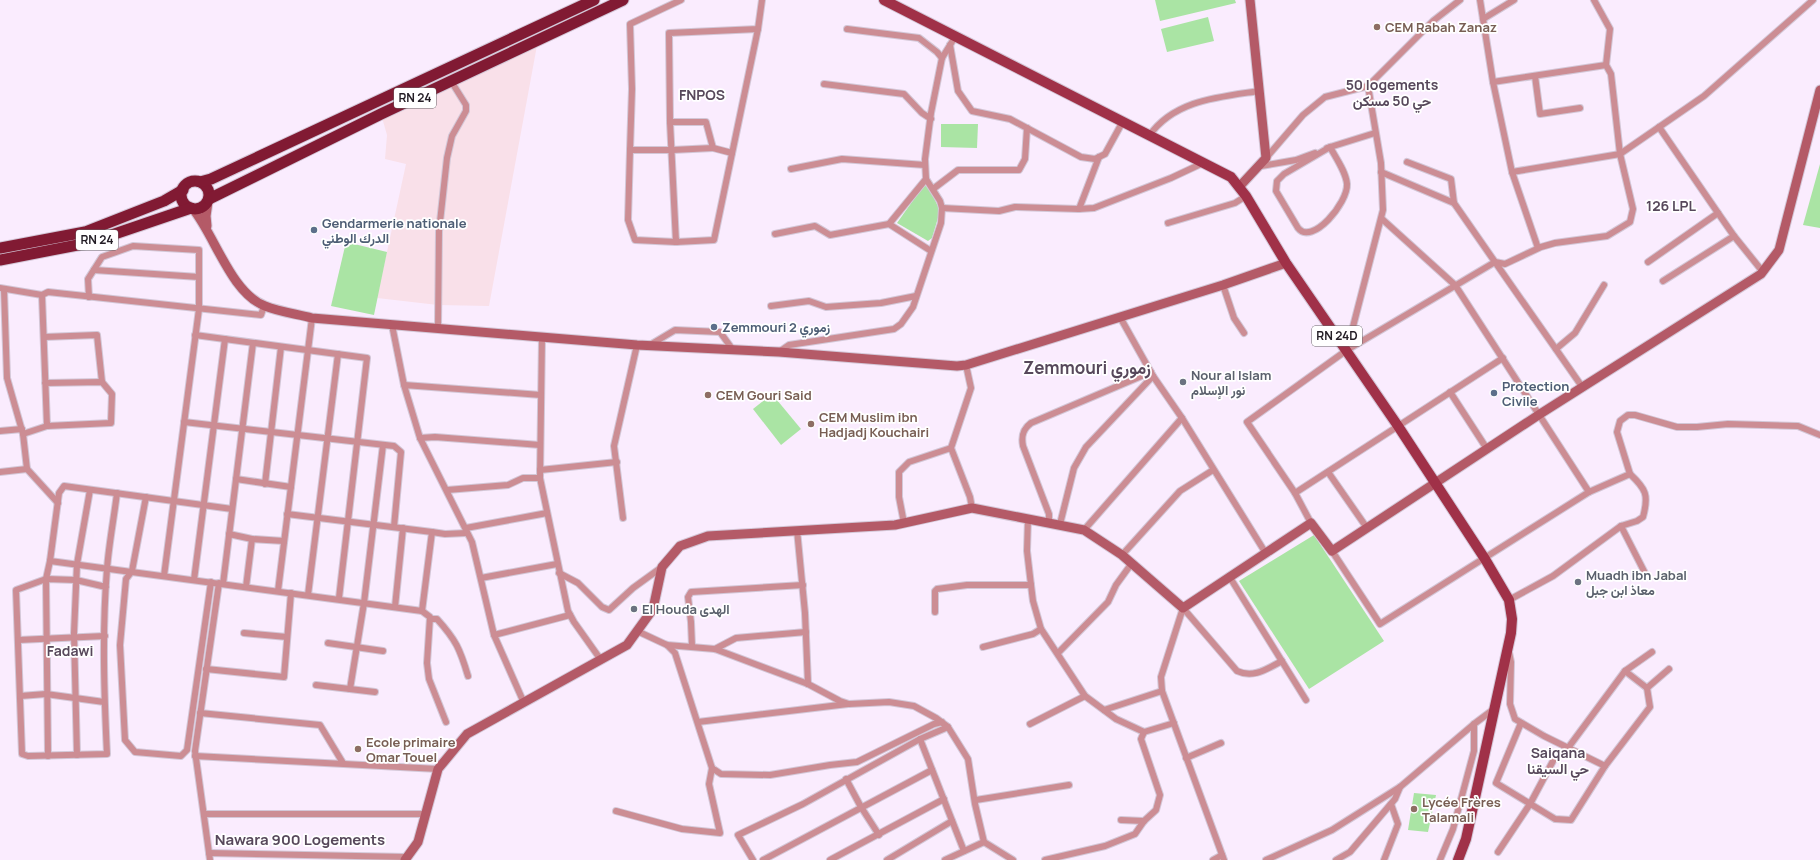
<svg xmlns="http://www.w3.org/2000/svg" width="1820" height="860" font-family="Manrope,Vazirmatn,sans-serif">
<rect width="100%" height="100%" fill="#faecfe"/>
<path fill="#f9e0e9" d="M 538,40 L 489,306 L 438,305 L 377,298 L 406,164 L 385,159 L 387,135 L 381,114 Z"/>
<g fill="#aae4a4">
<path d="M 1155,0 L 1235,0 L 1236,3 L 1160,21 Z"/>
<path d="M 1208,17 L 1214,41 L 1167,52 L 1161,29 Z"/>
<path d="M 941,124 L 978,124 L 977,148 L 941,147 Z"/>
<path d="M 1820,164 L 1820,228 L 1803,225 Z"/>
<path d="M 924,185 L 930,189 L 940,211 L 932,238 L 928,241 L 897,223 Z"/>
<path d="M 346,242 L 387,252 L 374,315 L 331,306 Z"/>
<path d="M 772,394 L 801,429 L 781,445 L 753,409 Z"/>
<path d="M 1314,535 L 1384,641 L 1309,689 L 1239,581 Z"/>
<path d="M 1414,793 L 1436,795 L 1428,832 L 1408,830 Z"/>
</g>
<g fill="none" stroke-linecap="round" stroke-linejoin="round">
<g stroke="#d3c7d7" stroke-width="8">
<g id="street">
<path d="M 681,0 L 630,24 L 632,89 L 630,150 L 672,150 L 713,148 L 706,122 L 670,122 L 669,33 L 758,29 L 762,0"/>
<path d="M 1480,0 L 1493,82 L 1512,172 L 1538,248"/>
<path d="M 1594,0 L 1610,29 L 1606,65"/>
<path d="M 1483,19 L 1514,0"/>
<path d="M 847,29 L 919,38 L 937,52 L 942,58"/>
<path d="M 950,45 L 958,91 L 972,111 L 1010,119 L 1081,157 L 1095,159 L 1105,154 L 1122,123"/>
<path d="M 1535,76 L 1540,114 L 1580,108"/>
<path d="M 824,84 L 904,94 L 922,113 L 931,119"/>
<path d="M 670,122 L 676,242 L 714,240 L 758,29"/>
<path d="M 1149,136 C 1174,100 1219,97 1259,91"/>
<path d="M 1330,147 C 1336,158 1346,172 1347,184 C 1348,203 1312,246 1298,228 L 1276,191 L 1277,181 L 1284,174 Z"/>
<path d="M 713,148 L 732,153"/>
<path d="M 1327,148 L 1375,133"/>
<path d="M 630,150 L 628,220 L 635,240 L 676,242"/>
<path d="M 1266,158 L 1303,115 L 1325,97 L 1368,86 L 1433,21 L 1460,0"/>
<path d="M 1407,162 L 1451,179 L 1454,203"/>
<path d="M 1261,166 L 1296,160 L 1315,153"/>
<path d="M 791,169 L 842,159 L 925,165"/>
<path d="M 1381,172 L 1454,203 L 1495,262 L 1505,264 L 1541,247 L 1555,243 L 1607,236 L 1630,222 L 1633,209 L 1620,154 L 1611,74 L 1606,65 L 1493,82"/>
<path d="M 1512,172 L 1620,154 L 1704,96 L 1813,0"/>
<path d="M 933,189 L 958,170 L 1019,170 L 1025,159 L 1027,128"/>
<path d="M 942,208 L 999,211 L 1015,207 L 1079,209 L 1099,157"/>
<path d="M 1079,209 L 1094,208 L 1171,178 L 1203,163"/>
<path d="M 1168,223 L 1235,203 L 1246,196"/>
<path d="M 889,224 L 931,251"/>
<path d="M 775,234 L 815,226 L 830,235 L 889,224 L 926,179"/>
<path d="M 1734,236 L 1763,272"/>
<path d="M 1648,262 L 1718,213 L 1659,127"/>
<path d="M 94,270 L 199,277"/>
<path d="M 1663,281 L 1734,236 L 1718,213"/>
<path d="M 1223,285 L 1234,318 L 1244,333"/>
<path d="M 0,288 L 42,295"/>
<path d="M 4,289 L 7,378 L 23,434 L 27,469 L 58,503"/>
<path d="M 89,297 L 88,279 L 102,257 L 133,246 L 199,250 L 199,309 L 164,576"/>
<path d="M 771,306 L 809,301 L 826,307 L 881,303 L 916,296"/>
<path d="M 1120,317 L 1153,376 L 1182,418 L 1265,552"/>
<path d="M 392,325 L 404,385"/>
<path d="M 438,329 L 439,231 L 447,158 L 452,136 L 466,111 L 466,105 L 451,81"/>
<path d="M 195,335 L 367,358 L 339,598"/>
<path d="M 44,337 L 97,335 L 102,382"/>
<path d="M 542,337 L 540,478 L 568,611 L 574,622 L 601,660"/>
<path d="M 650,345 L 675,330 L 720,332 L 733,350"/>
<path d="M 1556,349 L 1575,333 L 1604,285"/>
<path d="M 1347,350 L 1495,262 L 1583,388"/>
<path d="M 779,352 L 789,345 L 894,329 L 901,324 L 913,307 L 941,223 L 942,208 L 940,201 L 926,179 L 925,159 L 931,113 L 942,58 L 955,37"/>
<path d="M 966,365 L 971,388 L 951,448 L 970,497 L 972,508"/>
<path d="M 45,383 L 102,382 L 112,394 L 111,423 L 47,426 L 42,295 L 48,292 L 261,315 L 264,306"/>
<path d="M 1450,392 L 1487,449"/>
<path d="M 184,422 L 394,446 L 401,452 L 394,527"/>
<path d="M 0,431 L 22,429"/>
<path d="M 23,434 L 47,426"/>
<path d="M 420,438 L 435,437 L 540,445"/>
<path d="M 540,470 L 617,462"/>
<path d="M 0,472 L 27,469"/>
<path d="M 1328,472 L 1367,528"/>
<path d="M 236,479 L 291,487"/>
<path d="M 265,484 L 281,347"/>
<path d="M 447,490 L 508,485 L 523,478 L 540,478"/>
<path d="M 1589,492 L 1630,474 L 1617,432 L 1620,421 L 1628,415 L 1635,415 L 1677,427 L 1697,427 L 1728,424 L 1798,426 L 1820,435"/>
<path d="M 1295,493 L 1503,358"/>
<path d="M 146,497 L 132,571 L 126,579 L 120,645 L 125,740 L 135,752 L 181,756 L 187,750 L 211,582"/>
<path d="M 232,509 L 64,486 L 59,493 L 50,561 L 422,611 L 432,532 L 287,514"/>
<path d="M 623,518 L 614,446 L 637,345"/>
<path d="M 1028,518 L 1027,551 L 1031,585 L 1033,601 L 1041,629 L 1085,696 L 1116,719 L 1144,732 L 1174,723"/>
<path d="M 1049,522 L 1049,514 L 1023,446 C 1021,436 1023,429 1031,423 L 1151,372"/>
<path d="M 904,523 L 899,497 L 899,472 L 909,462 L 951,448"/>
<path d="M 1311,523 L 1295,493 L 1247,422 L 1347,350 L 1383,210 L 1381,163 L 1368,86"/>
<path d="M 1060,524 L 1074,468 L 1086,447 L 1153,376"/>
<path d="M 1621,526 L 1646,575"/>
<path d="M 466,528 L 547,513"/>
<path d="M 797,530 L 805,613 L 808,684"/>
<path d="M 1084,530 L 1182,418"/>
<path d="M 432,532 L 445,534 L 467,533"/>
<path d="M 229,534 L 252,539 L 284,541"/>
<path d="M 1332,551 L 1380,624 L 1589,492 L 1455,285 L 1382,219"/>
<path d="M 1122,555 L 1180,491 L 1213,470"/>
<path d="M 559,573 L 578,583 L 602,607 L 609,610 L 633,588 L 662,567"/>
<path d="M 1229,576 L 1306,700"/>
<path d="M 481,578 L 557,564"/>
<path d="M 194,580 L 225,339"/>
<path d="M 223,584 L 253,343"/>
<path d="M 106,587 L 76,580 L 46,579 L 16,590 L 22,754 L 28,756 L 107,754 C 104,692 102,630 107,569 C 109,543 114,518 117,493"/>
<path d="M 246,587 L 252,539"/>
<path d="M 278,591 L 312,318"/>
<path d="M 308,595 L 338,354"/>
<path d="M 1509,600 L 1553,576 L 1621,526 L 1637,521 L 1643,517 C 1649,495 1646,489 1630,474"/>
<path d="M 395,607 L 403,528"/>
<path d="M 422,611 L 430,617 L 427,663 L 429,679 L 446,722"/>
<path d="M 935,612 L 935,591 L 937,589 L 967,585 L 1031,585"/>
<path d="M 430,619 L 437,619 C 456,640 460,649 468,676"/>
<path d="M 637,631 L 667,645 L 715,649 L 808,684 L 840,701 L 849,704 L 889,702 L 914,706 L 936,718 L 948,727 L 968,759 L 975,804 L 984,842 L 1013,860"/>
<path d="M 244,633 L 287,637"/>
<path d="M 494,635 L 570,615"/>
<path d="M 18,640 L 105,636"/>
<path d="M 328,643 L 383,651"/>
<path d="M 667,645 L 675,653 L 712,768 L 721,774 L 770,775 L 830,765 L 857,762 L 934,724 L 942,722"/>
<path d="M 692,646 L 691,622 L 688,597 L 691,592 L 803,585"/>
<path d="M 983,647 L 1033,634 L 1041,629"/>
<path d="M 715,649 L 736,638 L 806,632"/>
<path d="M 1509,652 L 1511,662 L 1510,704 L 1515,719 L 1544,736 L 1605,766"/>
<path d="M 1058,653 L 1108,602 L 1116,585 L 1132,563"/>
<path d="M 206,669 L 284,677 L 291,593"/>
<path d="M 316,685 L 375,692"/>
<path d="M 1647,688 L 1669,669"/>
<path d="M 350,689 L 364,603 L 383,445"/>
<path d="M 20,696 L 46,694 L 104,702"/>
<path d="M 524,703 L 494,635 L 472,542 L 420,438 L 404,385 L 541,395"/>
<path d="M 1104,710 L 1162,691"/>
<path d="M 200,713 L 320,725 L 343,763"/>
<path d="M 698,722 L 848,704"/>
<path d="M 1521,723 L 1496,783 L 1555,819 L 1571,820 L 1605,766 L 1650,707 L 1647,688 L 1625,671"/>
<path d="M 1030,724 L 1085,696"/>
<path d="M 920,739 L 964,851"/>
<path d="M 1568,748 L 1625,671 L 1652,652"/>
<path d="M 77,755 L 74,633 L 77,564 L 90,490"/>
<path d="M 48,756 L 46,579 L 50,561"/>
<path d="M 195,756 L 438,769"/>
<path d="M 1186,758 L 1221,743"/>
<path d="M 846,779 L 861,807 L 879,835"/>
<path d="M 976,800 L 1069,785"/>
<path d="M 616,811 L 682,829 L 720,833 L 709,784 L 712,768"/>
<path d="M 204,814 L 425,814"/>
<path d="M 1121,820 L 1144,821"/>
<path d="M 1498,852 L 1530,804 L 1553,761"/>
<path d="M 209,853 L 407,857"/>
<path d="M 210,860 L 195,751 L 219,583"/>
<path d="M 753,860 L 738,835 L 803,804 L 920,739 L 948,727"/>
<path d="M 763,860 L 932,770"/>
<path d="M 830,860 L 944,799"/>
<path d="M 887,860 L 952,821"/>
<path d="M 945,860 L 984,842"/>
<path d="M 1045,860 L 1105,846 L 1135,834 L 1144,821 L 1156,810 L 1160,795 L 1141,739 L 1144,732"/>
<path d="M 1213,860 L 1222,855"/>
<path d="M 1224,860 L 1162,691 L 1161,677 L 1183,608 L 1237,671 C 1254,679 1268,668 1282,661"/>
<path d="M 1266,860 L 1332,830 L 1400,787 L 1474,724 L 1494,709"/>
<path d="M 1336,860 L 1350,852 L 1395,799 L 1400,787"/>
<path d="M 1384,860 L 1398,824 L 1391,804"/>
<path d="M 1440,860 L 1453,829 L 1474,751 L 1474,724"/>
</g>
</g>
<g stroke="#d3c7d7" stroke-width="11">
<g id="secondary">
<path d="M 1239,187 L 1266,158 L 1250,0"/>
<path d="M 193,209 C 215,236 231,293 265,306 C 280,312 297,314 312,318 L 637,345 L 779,352 L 957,366 L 966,365 L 1223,285 L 1286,263"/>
<path d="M 207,226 L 206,216 L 208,202"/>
<path d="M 405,860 L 418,842 L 438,769 L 467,734 L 627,645 L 653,609 L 662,567 L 680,546 L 708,536 L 895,525 L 972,508 L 1084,530 L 1122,555 L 1183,608 L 1311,523 L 1332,551 L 1540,414 L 1761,274 L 1779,250 L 1820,90"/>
</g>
</g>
<g stroke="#d3c7d7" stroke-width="12">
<path id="primary" d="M 884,0 L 1231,177 L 1246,196 L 1286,263 L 1398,426 L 1485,559 L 1509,600 L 1512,619 L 1511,633 L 1466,839 L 1458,860"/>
</g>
<g stroke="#d3c7d7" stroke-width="13">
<g id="highway">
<circle cx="195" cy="195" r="14"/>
<path d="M 200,182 L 211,179 L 594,0"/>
<path d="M 209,199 L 381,114 L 623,0"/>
<path d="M 0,248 L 85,232 L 164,201 L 183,190"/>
<path d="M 0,260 L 88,243 L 191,208"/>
</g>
</g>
<use href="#street" stroke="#cc8d94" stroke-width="6"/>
<use href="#secondary" stroke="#b45a67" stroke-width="9"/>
<use href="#primary" stroke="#a03148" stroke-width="10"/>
<use href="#highway" stroke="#811a33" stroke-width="11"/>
</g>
<g fill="#8d6e63" stroke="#fff" stroke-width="1.5">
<circle cx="1377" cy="27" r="4"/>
<circle cx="708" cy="395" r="4"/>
<circle cx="811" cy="424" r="4"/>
<circle cx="358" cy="749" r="4"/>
<circle cx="1414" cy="809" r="4"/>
</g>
<g fill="#5c6f8a" stroke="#fff" stroke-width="1.5">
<circle cx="314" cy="230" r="4"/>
<circle cx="714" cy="327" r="4"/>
<circle cx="1494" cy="393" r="4"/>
</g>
<g fill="#6b7280" stroke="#fff" stroke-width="1.5">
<circle cx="1183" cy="382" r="4"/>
<circle cx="1578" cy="582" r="4"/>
<circle cx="634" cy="609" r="4"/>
</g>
<g text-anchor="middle" stroke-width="3.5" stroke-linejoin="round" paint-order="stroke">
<g fill="#fff" stroke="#666267" stroke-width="1">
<rect x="394" y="88" width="42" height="20" rx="3"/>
<rect x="76" y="230" width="42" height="20" rx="3"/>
<rect x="1312" y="326" width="50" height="20" rx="3"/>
</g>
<g font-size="12" font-weight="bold" fill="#241e26">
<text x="415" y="102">RN 24</text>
<text x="97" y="244">RN 24</text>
<text x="1337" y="340">RN 24D</text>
</g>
<g font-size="13" font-weight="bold" fill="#785e54" stroke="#fff" text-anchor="start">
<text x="1385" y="32">CEM Rabah Zanaz</text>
<text x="716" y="400">CEM Gouri Said</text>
<text x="819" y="422">CEM Muslim ibn<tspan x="819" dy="15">Hadjadj Kouchairi</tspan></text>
<text x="366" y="747">Ecole primaire<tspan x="366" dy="15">Omar Touel</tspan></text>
<text x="1422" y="807">Lycée Frères<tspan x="1422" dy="15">Talamali</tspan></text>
</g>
<g font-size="13" font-weight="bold" fill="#4e5e75" stroke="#fff" text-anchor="start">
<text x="322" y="228">Gendarmerie nationale<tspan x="322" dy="15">الدرك الوطني</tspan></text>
<text x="722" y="332">Zemmouri 2 زموري</text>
<text x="1502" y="391">Protection<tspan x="1502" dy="15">Civile</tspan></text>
</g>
<g font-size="13" font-weight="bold" fill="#5b616d" stroke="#fff" text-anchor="start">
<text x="1191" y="380">Nour al Islam<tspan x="1191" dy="15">نور الإسلام</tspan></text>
<text x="1586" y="580">Muadh ibn Jabal<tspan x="1586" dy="15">معاذ ابن جبل</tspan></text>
<text x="642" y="614">El Houda الهدى</text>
</g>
<g font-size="14" font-weight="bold" fill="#57485b" stroke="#fff">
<text x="1392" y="90">50 logements<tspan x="1392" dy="16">حي 50 مسكن</tspan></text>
<text x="702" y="100">FNPOS</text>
<text x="1671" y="211">126 LPL</text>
<text x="70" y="656">Fadawi</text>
<text x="1558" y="758">Saiqana<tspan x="1558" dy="16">حي السيقنا</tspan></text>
</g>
<g font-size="15" font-weight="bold" fill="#57485b" stroke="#fff">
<text x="300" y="845">Nawara 900 Logements</text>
</g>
<g font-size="17" font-weight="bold" fill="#57485b" stroke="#fff">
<text x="1087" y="374">Zemmouri زموري</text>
</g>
</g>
</svg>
